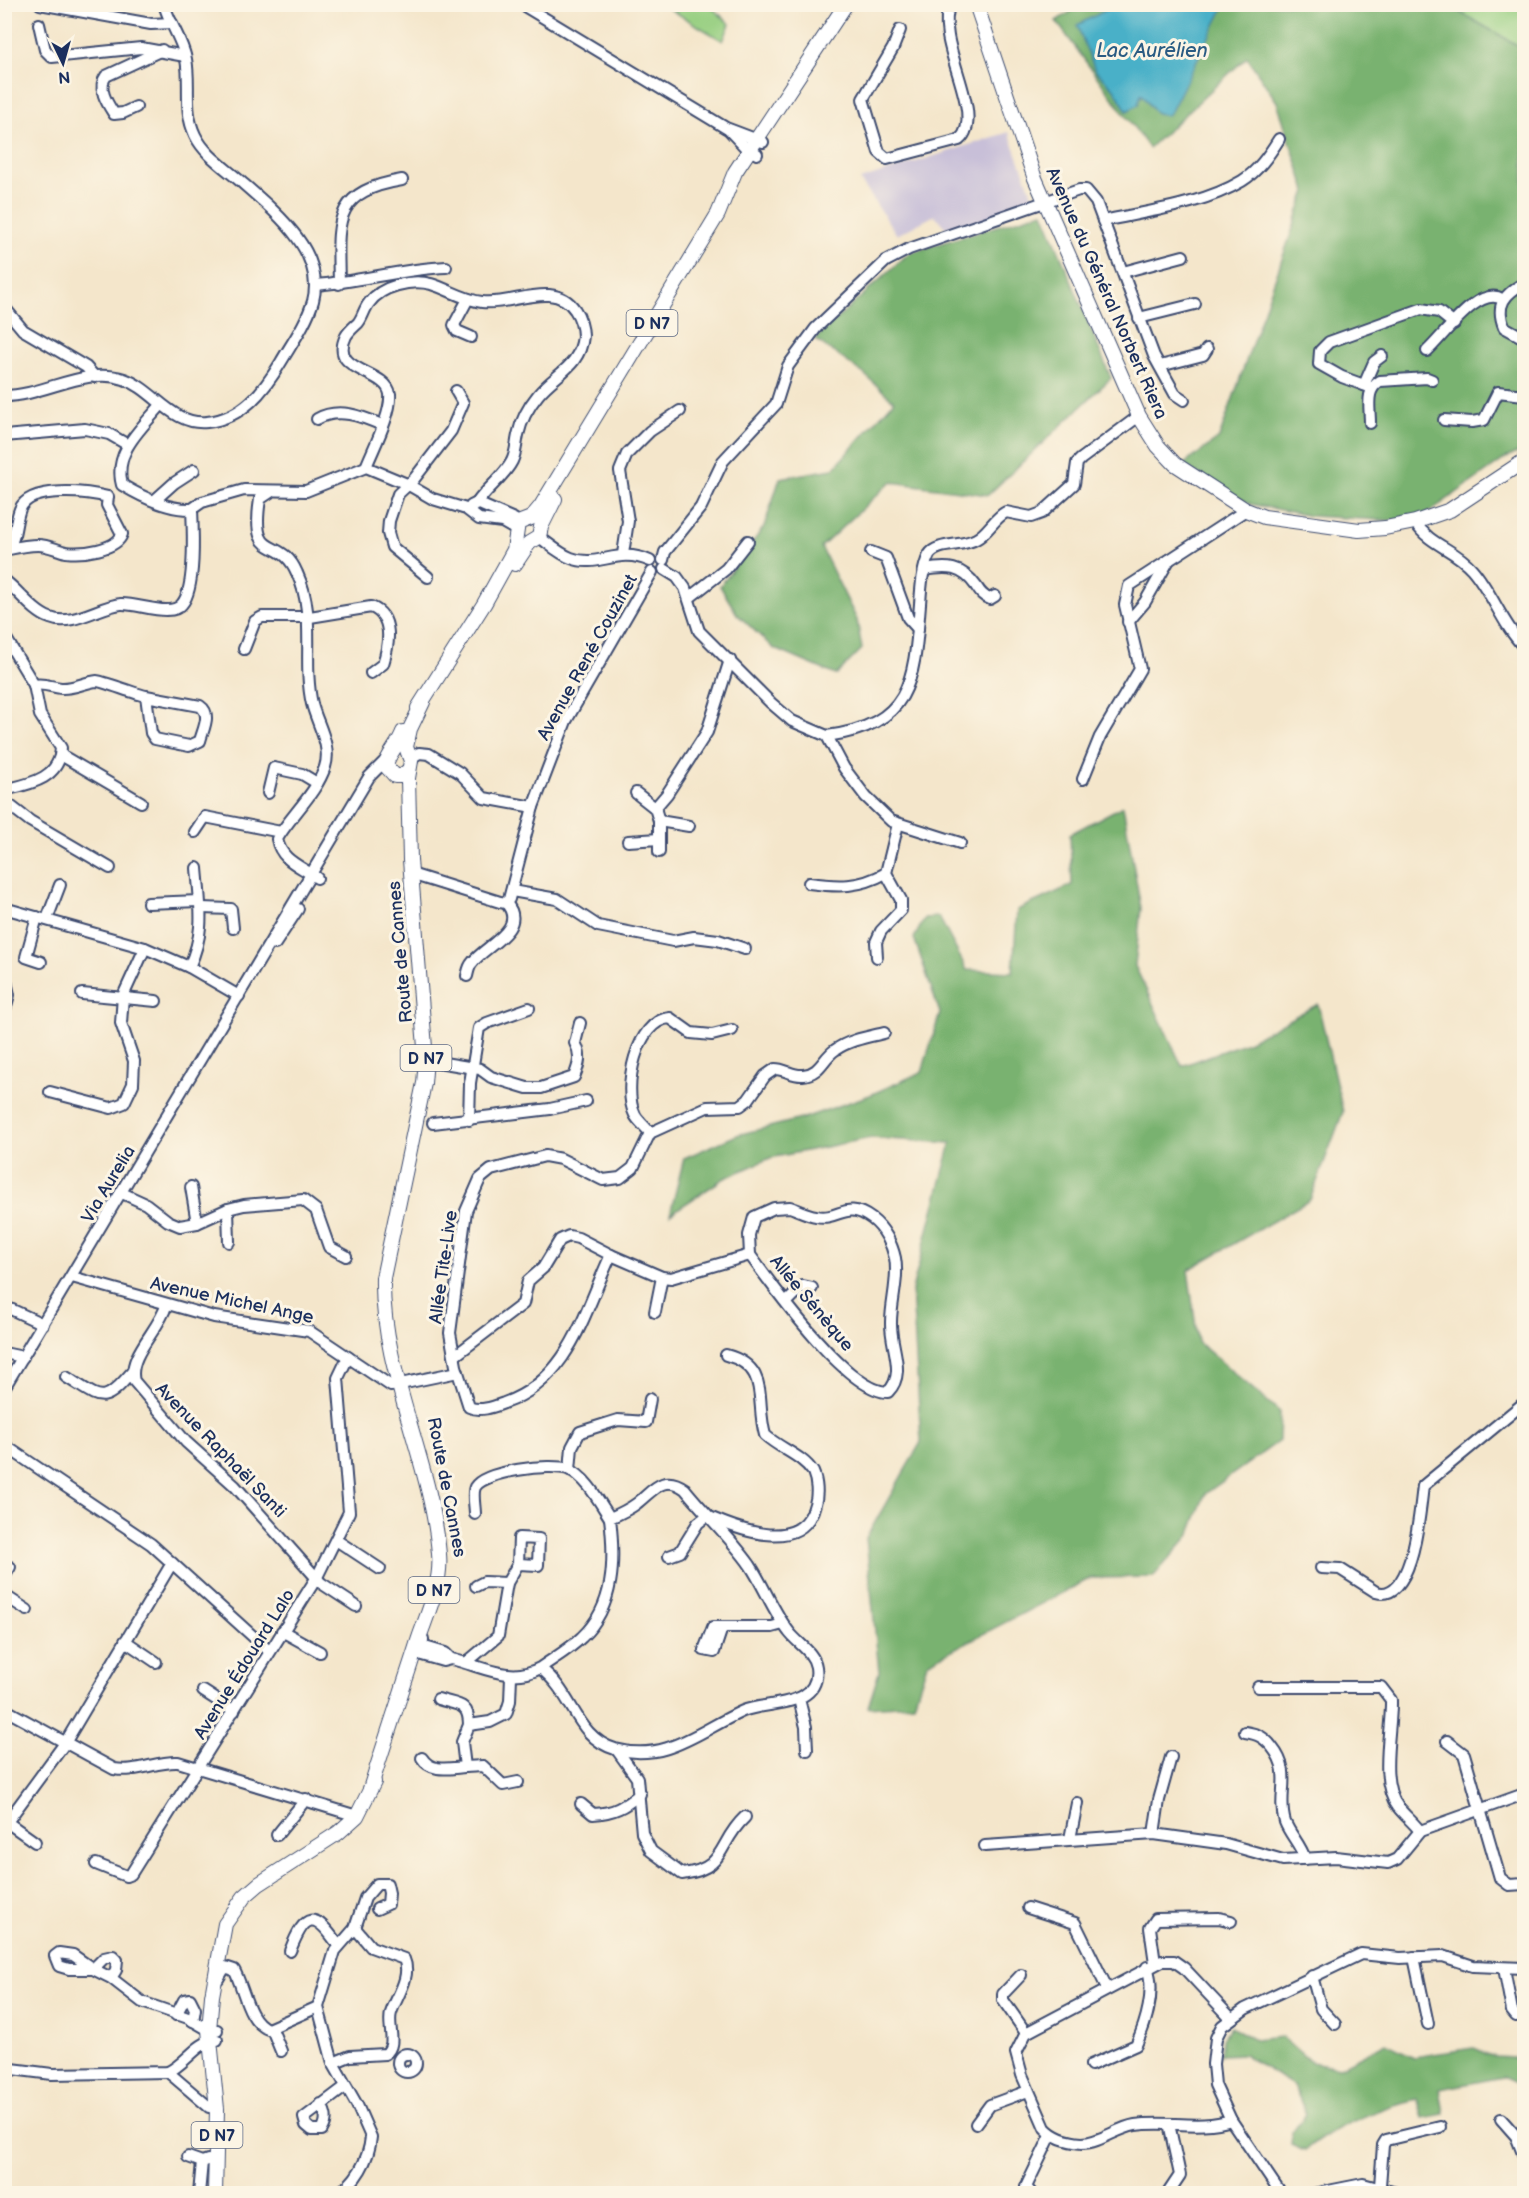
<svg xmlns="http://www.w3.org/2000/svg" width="1529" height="2198" font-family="'Balsamiq Sans',sans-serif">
<rect width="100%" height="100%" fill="#fcf5e5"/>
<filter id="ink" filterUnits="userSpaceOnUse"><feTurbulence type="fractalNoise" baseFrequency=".0167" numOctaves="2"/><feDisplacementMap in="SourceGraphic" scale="12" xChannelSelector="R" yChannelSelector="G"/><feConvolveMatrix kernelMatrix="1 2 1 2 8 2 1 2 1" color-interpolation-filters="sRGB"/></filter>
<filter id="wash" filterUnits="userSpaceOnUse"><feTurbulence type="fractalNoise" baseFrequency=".008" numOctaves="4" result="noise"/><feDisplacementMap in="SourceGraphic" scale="24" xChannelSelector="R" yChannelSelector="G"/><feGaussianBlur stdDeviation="1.35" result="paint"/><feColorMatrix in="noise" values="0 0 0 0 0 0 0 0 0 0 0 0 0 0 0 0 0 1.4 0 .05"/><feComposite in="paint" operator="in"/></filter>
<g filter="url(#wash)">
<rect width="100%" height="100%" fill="#f4e6cb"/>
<path fill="#c8bfd8" d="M 1009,132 L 1035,203 L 949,231 L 935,215 L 897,235 L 860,180 Z"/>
<g fill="#97cf81" stroke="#597f70" stroke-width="1.5">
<path d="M 663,5 L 709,5 L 730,24 L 723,41 Z"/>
<path d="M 1447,5 L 1524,5 L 1524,49 Z"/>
</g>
<g fill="#79b26f" stroke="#4a7066" stroke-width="1.5">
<path d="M 1083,4 L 1447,5 L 1524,49 L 1524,450 L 1506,458 L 1415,522 L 1310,516 L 1250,504 L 1183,465 L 1219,438 L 1306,191 L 1277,102 L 1247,57 L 1149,148 L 1056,21 Z"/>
<path d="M 1043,212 L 1111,378 L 988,495 L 891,482 L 821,547 L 857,620 L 862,649 L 836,675 L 773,648 L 737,614 L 720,586 L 764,527 L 780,478 L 833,469 L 894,401 L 864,374 L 815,339 L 909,253 Z"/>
<path d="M 1123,806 L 1141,908 L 1135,966 L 1182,1066 L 1247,1042 L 1318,1004 L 1343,1112 L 1310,1200 L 1188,1270 L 1198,1342 L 1280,1412 L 1279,1441 L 1205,1494 L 1189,1536 L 1153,1577 L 1091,1578 L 927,1663 L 914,1704 L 868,1707 L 879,1672 L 866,1538 L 921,1442 L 912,1290 L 951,1143 L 871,1138 L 770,1158 L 723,1179 L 670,1214 L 684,1158 L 737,1135 L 801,1119 L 870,1095 L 922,1072 L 940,1013 L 914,938 L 925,918 L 939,917 L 967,970 L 1013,972 L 1017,910 L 1072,885 L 1070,834 Z"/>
<path d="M 1231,2026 L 1254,2040 L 1282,2037 L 1311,2062 L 1340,2067 L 1386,2043 L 1414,2057 L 1473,2048 L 1494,2057 L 1514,2058 L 1524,2052 L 1524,2086 L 1503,2077 L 1440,2089 L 1444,2114 L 1423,2118 L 1417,2099 C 1383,2106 1331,2128 1305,2151 L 1291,2145 L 1292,2133 L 1306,2114 L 1294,2086 L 1244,2054 L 1221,2055 L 1223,2038 Z"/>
</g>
<path fill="#49b0c8" stroke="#327093" stroke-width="1.5" d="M 1222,4 L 1223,9 L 1171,111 L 1166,116 L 1155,112 L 1141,94 L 1138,105 L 1127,111 L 1114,89 L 1095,70 L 1077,25 L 1116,5 Z"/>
</g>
<g filter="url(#ink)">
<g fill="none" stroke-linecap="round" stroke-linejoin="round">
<g stroke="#3c4a6e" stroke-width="14">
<g id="minor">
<path d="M 40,4 L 151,24 L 172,23"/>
<path d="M 521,4 L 726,128 L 763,142"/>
<path d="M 39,24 L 45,50 L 52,57 L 141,48 L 185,56"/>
<path d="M 900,30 L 893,48 L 863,99 L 879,152 L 887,159 L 959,140 C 988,116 933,42 950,4"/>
<path d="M 136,107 L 123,113 L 114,114 C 107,103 97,88 106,76 L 162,50"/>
<path d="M 729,130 L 746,148 L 757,154"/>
<path d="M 1103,221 C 1148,211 1202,205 1242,181 C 1258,171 1269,155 1279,139"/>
<path d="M 1123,272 L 1183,256"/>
<path d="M 1524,283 C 1505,294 1495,304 1504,327 L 1524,338"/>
<path d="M 339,284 C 338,222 331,192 402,180"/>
<path d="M 315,285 C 359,282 402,269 446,267"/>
<path d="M 468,299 L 454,325 L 457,331 L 471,337"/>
<path d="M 4,307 L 23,330 L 86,367 L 95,377"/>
<path d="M 1139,318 L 1195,304"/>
<path d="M 1427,351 C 1444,336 1478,285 1502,299"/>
<path d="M 1160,366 L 1203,355 L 1207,349"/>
<path d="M 1364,385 L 1374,362 L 1382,356"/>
<path d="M 1372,388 L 1342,377 L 1319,364 L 1320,351 L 1329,342 L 1421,309 L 1439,312 L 1454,324"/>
<path d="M 4,396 C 44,396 85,366 124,379 C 154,389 172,426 207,422 C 243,418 264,391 281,362 C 292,343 307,322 313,301 C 326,251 273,210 239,180 C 224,167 204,154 195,135 C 183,110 191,85 186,59 C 182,39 169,23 164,4"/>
<path d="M 161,405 C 141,429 113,452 122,485 C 142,497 169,510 192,509"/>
<path d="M 317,419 C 338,407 361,416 382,425"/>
<path d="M 1444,420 L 1472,422 L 1484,420 L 1498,392 L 1524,395"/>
<path d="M 1370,423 C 1370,407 1365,390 1380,381 L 1427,378 L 1432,380"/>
<path d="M 4,436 L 85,429 L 109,434 L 128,445"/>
<path d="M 366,467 C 373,449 392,413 390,394 C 386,369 328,373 346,336 C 349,331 354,327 358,323 C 363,317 364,309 369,303 C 381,286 411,279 431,284 C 448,289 464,300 482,302 C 513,306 554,279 575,310 C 580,317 583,328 583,336 C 580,367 556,373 538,395 C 529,406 521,421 518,435 C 516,444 516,453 512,461 C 504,477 487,488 477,503"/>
<path d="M 272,491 L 260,499 C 250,565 280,533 297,573 C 317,616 302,660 312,704 C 317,724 332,746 325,767 C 316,794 291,815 277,839 C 281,861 301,866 317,878"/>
<path d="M 155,500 L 174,483 L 194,470"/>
<path d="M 471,506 L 477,503 L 514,519"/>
<path d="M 192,509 L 202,502 L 244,490 L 306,491 L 366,467 L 407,484 L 433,499 L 466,509 L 479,519 L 502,522 L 516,530"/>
<path d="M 1415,522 C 1430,546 1454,548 1472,569 C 1492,592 1502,624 1524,647"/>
<path d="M 539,537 C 549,544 560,554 571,558 C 599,569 617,546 650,561"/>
<path d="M 871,552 L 886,558 L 908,618 L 918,629"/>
<path d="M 4,553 C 17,541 14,524 20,509 C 30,485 88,492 108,497 L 107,505 L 122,534 C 117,550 82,554 66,552 C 57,550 48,545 38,545 C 29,545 18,547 9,549"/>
<path d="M 623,554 L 628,521 L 620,471 L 627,454 L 650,431 L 680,411"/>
<path d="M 663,560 L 665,552 L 701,507 L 723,461 L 776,404 L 788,366 L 816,328 L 886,261 L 909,249 L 1079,190 L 1086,190 L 1096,202 L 1154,356 L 1175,394 L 1184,400"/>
<path d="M 664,569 L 677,577 L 685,588 L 699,631 L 771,703 L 792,721 L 827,736 L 844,768 L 866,797 L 891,821 L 960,843"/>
<path d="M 925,570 C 947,566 962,566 976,586 C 980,592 983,597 990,599 L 995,596"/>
<path d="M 428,577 L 392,547 L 388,533 L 389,521 L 398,494 L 414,479 L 451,431 L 463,403 L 456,391"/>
<path d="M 4,580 C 19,591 33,612 50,618 C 72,627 100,606 121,604 C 138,603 172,618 182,604 C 196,588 193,531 192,509"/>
<path d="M 689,598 L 726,569 L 748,541"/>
<path d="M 1128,622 L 1145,602 L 1169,560"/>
<path d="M 4,635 L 34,685 L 40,715 L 61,748 C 60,779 29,784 4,790"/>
<path d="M 244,649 L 255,621 L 262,617 L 310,617 L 371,607 C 394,616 389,645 383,664 L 371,673"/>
<path d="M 34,685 C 45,683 51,687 61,688 C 73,689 85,682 97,681 C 102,681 136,694 146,696 L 151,733 L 155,739 L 189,746 L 200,741 C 203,729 212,714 200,706 L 146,696"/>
<path d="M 827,736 C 914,724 914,678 920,604 C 921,589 922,569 929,555 C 937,542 963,547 976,539 C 988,533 994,518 1006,512 L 1031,517 L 1042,513 L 1074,484 L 1077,463 L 1081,459 L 1139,416"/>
<path d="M 61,755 L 141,802"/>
<path d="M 410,759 L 419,753 L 429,754 L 460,773 L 484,798 L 533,807"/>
<path d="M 1083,779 L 1100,737 L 1140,669 L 1125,605 L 1129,586 L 1246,510"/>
<path d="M 268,793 L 274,768 L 302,774 L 317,783"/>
<path d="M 636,793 L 655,808"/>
<path d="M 4,801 L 30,821 L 110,868"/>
<path d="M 689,826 L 659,821 L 655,808 L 667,794 L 707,732 L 730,660"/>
<path d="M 195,832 L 205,817 L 281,832"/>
<path d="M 628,841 L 659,839"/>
<path d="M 659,852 L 659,821"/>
<path d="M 411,874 L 500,902 L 506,903 L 509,899 L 533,807 L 566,721 L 652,572"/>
<path d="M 809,883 C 838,887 859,888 886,873"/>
<path d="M 512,891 L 557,899 L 598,926 L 673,941 L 694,937 L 718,940 L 745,949"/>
<path d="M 148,903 L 199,901"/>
<path d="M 4,908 L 145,948 L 189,967 L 239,996"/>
<path d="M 201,908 L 231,909 L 233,928"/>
<path d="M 37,917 L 26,957 L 41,962"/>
<path d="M 47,919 L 60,885"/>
<path d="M 275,944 L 298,909"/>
<path d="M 877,957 L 876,942 L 881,931 L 901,910 L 901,900 L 886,873 L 898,824"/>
<path d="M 189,967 C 206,931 200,906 197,868"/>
<path d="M 4,972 L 9,995 L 4,1013"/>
<path d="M 467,976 C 468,972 469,966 472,963 C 484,946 529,929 506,903"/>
<path d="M 82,994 L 156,1001"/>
<path d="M 426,1060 L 480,1069 L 491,1077 L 527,1088 L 541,1088 L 574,1077 C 579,1065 582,1055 575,1043 L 580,1023"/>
<path d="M 50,1092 L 111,1108 L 124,1103 L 133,1084 L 134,1061 L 121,1023 L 123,996 L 145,948"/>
<path d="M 469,1120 L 470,1083 L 479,1028 L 487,1023 L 529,1008"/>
<path d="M 433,1123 L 550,1109 L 586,1101"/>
<path d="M 650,1133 C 646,1127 638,1121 635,1115 C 622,1089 636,1020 670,1018 L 691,1033 L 712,1035 L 732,1030"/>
<path d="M 191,1187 L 197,1223"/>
<path d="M 122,1193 L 146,1204 L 168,1221 L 180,1226 L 197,1223 L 228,1209 L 244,1205 L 303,1200 L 316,1210 L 329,1247 L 346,1256"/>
<path d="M 790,1207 C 798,1210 808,1215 816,1216 C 840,1221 845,1199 872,1219 C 884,1228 892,1244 895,1258 C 899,1278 891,1302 891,1322 C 890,1347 907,1373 888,1392 C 848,1392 774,1288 750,1255 L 749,1235 L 754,1217 L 774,1208 Z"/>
<path d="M 228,1209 L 229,1242"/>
<path d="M 750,1255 L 671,1278 L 662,1277 L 611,1255 C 584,1312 570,1380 504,1403 C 493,1407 480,1412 469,1407 L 456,1366 L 450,1333 L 466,1211 L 480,1179 L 491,1170 L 545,1156 L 561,1159 L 603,1180 L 620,1178 L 633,1168 L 650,1133 L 707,1107 L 740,1106 L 748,1100 L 765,1076 L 775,1069 C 785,1069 793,1076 803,1075 C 820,1074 823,1058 835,1050 C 849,1040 867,1037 884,1033"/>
<path d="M 72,1277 L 214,1317 L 309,1331 L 391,1386 L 458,1372"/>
<path d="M 787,1302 L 803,1286 L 812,1288"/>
<path d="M 4,1306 L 43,1324"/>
<path d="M 166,1306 C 159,1330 127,1356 134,1381 L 186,1442 L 235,1486 L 321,1583 L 356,1606"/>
<path d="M 655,1312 L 662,1277"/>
<path d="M 4,1353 L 23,1357"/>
<path d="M 456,1355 L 523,1304 L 528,1281 L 543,1268 L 560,1240 L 569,1236 L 578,1238 L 611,1255"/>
<path d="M 66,1377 C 102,1399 102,1407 132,1372"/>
<path d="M 4,1388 L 369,777 L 386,760"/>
<path d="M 4,1445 L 151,1544 L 269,1651"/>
<path d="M 570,1470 L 572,1447 L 580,1432 L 618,1420 L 646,1422 L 650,1399"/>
<path d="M 475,1514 C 475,1506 472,1494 475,1487 C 484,1471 551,1463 568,1469 C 586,1476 600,1503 610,1518"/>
<path d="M 336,1540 L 380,1569"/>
<path d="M 669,1556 L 680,1552 L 698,1523 L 707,1516 C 739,1530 803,1555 815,1504 C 818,1495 817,1481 813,1472 C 802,1455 780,1449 765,1435 C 755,1400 771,1367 726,1355"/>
<path d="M 1321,1568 L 1340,1569 L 1376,1592 C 1414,1604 1420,1508 1423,1486 L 1524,1403"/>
<path d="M 4,1577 L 10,1567"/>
<path d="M 476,1586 L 484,1582 L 507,1583"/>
<path d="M 4,1595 L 27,1610"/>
<path d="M 722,1628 L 714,1652 L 704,1650 L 713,1627 L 772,1627 L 783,1624"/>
<path d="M 282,1631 L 320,1652"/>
<path d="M 423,1639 L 422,1655 L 443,1661 L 451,1659 C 482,1666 511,1684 540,1668 C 574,1693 575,1737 615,1749 C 667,1763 700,1730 743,1711 C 766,1701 822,1709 816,1667 C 814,1652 797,1643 789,1632 C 773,1611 764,1586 750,1565 C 731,1538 705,1514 685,1489 C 663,1473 653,1491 636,1504 C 628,1510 619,1514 610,1518 C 615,1560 615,1606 582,1637 C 570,1649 554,1658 540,1668"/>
<path d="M 125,1641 L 156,1662"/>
<path d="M 425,1647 L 445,1653 L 451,1659"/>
<path d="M 467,1662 L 498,1636 L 507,1583 L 518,1564 L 519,1538 L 539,1539 L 538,1565 L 518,1564"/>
<path d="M 511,1676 L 510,1701 L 506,1714 L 490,1722 L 469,1725 L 462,1742 L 465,1767 L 483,1766 L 503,1785 L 518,1782"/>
<path d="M 1258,1687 L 1381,1687 L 1391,1700 C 1392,1730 1378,1781 1398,1807 C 1404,1815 1413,1822 1420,1831"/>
<path d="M 203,1691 L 234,1711"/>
<path d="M 438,1699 C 457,1705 469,1702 469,1725"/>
<path d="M 799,1699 L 806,1727 L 807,1750"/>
<path d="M 4,1709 L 114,1769 C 137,1773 156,1761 178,1762 L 357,1816"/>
<path d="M 1245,1732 C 1258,1734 1264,1737 1272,1747 C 1294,1774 1276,1794 1285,1822 C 1290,1835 1301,1845 1305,1859"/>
<path d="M 1447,1741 L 1464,1754 L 1500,1878 L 1509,1885 L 1524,1884"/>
<path d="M 617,1750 L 637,1778 L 642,1833 L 651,1851 L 682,1874 C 727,1869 717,1843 745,1817"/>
<path d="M 422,1758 C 431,1773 450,1768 465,1767"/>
<path d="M 581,1804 L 593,1814 C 614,1813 624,1807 640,1794"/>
<path d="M 4,1820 L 35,1842"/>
<path d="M 7,1822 L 65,1743 L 172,1563"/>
<path d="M 1154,1834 L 1159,1800 L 1171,1757"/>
<path d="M 277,1835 L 306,1799"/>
<path d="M 1070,1839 L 1077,1803"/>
<path d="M 985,1846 L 1154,1834 L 1226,1844 L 1283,1860 L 1336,1857 L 1388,1863 L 1397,1859 L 1420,1831 L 1524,1794"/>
<path d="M 96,1864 L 126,1876 L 131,1874 L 317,1577 L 349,1512 L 338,1378 L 348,1357"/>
<path d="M 1028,1908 L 1075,1923 L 1107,1988"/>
<path d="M 290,1951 C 305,1913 314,1910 338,1945"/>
<path d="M 1414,1957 L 1428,2024"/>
<path d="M 1155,1963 L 1150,1928 L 1156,1919 L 1219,1918 L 1231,1921"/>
<path d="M 1504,1968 L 1512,2011 L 1516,2016"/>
<path d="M 1021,1975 L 1003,1994 L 1003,2000 L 1026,2033"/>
<path d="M 1312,1976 L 1321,2009 L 1335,2024"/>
<path d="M 111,1978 L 116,1970 L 117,1960 L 113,1956 L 104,1958 L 93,1969 L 73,1955 L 59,1953 L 55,1956 L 59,1966 L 69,1969 L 93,1969 L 111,1978 L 142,2002 L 188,2018 L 209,2030 L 217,2030"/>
<path d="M 218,1979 L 225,1967 L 234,1970 C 244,1987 247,2021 268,2029 L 318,2007"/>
<path d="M 176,2015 L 184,2000 L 190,1999 L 195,2009 L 193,2021"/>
<path d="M 272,2029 L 281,2051"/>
<circle cx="407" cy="2063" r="9"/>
<path d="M 333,2063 L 350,2056 L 385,2054 C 398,2045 387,2026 391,2013 C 396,1997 412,1977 404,1959 L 371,1947 L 355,1928"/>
<path d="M 1091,2065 L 1136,2045 C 1146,2023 1156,1991 1147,1967"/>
<path d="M 4,2068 L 52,2074 L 168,2072 C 186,2064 197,2041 217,2040"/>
<path d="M 168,2072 L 209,2107 L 217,2109"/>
<path d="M 321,2104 C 326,2114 328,2120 322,2130 L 312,2130 L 306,2125 L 304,2118 L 345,2087"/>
<path d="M 1501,2119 L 1516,2136 L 1524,2156"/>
<path d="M 1231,2120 C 1200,2130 1166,2120 1135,2125 C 1117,2128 1100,2143 1082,2143 C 1069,2142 1054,2138 1045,2128 L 1022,2075 L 1016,2053 L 1026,2033 L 1162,1961 L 1174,1961 L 1184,1968 L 1231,2018"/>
<path d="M 976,2124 L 990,2105 L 1028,2091"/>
<path d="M 188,2157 L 202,2162 L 208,2160"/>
<path d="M 1380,2186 L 1383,2145 L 1386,2140 L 1440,2127"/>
<path d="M 1168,2193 L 1180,2175 L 1169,2124"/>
<path d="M 199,2194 L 202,2162"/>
<path d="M 336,2194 C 356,2184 369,2159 371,2137 L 357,2105 L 333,2063 L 318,2007 L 335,1951 L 355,1928 L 365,1898 L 377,1884 L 387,1884 L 389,1893 L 388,1904 L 377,1909"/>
<path d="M 1032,2194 L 1026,2187 L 1051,2135"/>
<path d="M 1281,2194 L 1231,2120 L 1215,2085 L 1213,2064 L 1216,2038 L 1222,2026 L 1245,2009 L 1361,1954 L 1400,1958 L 1443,1956 L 1473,1966 L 1524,1968"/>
<path d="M 1313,2194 L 1363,2184 L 1400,2194"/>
</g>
</g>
<g stroke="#3c4a6e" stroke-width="16">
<g id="major">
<path d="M 976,4 L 1034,176 L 1139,416 L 1158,446 L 1175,464 L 1246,510 L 1264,517 L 1359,530 L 1385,528 L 1415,522 L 1450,510 L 1524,461"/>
<path d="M 515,564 L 529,543 L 539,537 L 541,527 L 555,499"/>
<path d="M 418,708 L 484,604 L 514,550 L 518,523 L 531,518 L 541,506 L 718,214 L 735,172 L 846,4"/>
<path d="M 403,732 C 399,744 386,757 386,766 L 395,776 L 401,776 L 409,770"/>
<path d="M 370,1789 C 386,1738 403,1688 419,1638 C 428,1612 442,1582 439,1554 C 432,1463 381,1370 383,1278 L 424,1083 L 426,1060 L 410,860 L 408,778 L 411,761 L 406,747 L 410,729 L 423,702"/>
<path d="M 215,2194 L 217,2109 L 209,2030 L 212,1996 L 225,1924 L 244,1897 L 259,1884 L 338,1833 L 357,1816 L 374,1782"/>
</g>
</g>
<use href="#minor" stroke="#fff" stroke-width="10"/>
<use href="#major" stroke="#fff" stroke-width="14"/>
</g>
</g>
<g text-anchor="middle" stroke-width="6" stroke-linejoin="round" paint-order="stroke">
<g fill="#fcf5e5" stroke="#5e6a86" stroke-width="1.5">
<rect x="626.5" y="310" width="51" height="26" rx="4.5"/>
<rect x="400.5" y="1045" width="51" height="26" rx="4.5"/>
<rect x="408.5" y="1577" width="51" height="26" rx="4.5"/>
<rect x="191.5" y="2122" width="51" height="26" rx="4.5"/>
</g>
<g font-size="16" font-weight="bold" fill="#1b2f5e">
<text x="652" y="329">D N7</text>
<text x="426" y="1064">D N7</text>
<text x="434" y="1596">D N7</text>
<text x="217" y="2141">D N7</text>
</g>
<g font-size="18" fill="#1b2f5e" stroke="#fcf5e5">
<text transform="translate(1107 293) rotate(66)" y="6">Avenue du Général Norbert Riera</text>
<text transform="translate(587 657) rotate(-61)" y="6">Avenue René Couzinet</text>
<text transform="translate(400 952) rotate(-95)" y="6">Route de Cannes</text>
<text transform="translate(108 1184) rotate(-59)" y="6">Via Aurelia</text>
<text transform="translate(443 1267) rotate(-82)" y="6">Allée Tite-Live</text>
<text transform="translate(232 1300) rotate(12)" y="6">Avenue Michel Ange</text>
<text transform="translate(812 1303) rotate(50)" y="6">Allée Sénèque</text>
<text transform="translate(221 1450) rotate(46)" y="6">Avenue Raphaël Santi</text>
<text transform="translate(447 1487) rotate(79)" y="6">Route de Cannes</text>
<text transform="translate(244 1664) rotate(-58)" y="6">Avenue Édouard Lalo</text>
</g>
<g font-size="20" font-style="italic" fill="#2b5c83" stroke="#fcf5e5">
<text x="1152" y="57">Lac Aurélien</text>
</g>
</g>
<rect width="1529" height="2198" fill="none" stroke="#fcf5e5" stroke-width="24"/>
<g transform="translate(63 63) rotate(175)" stroke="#fcf5e5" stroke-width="4.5" paint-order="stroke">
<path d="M0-4.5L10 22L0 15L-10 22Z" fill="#1b2f5e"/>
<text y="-9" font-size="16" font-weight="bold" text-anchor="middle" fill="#1b2f5e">N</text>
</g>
</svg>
